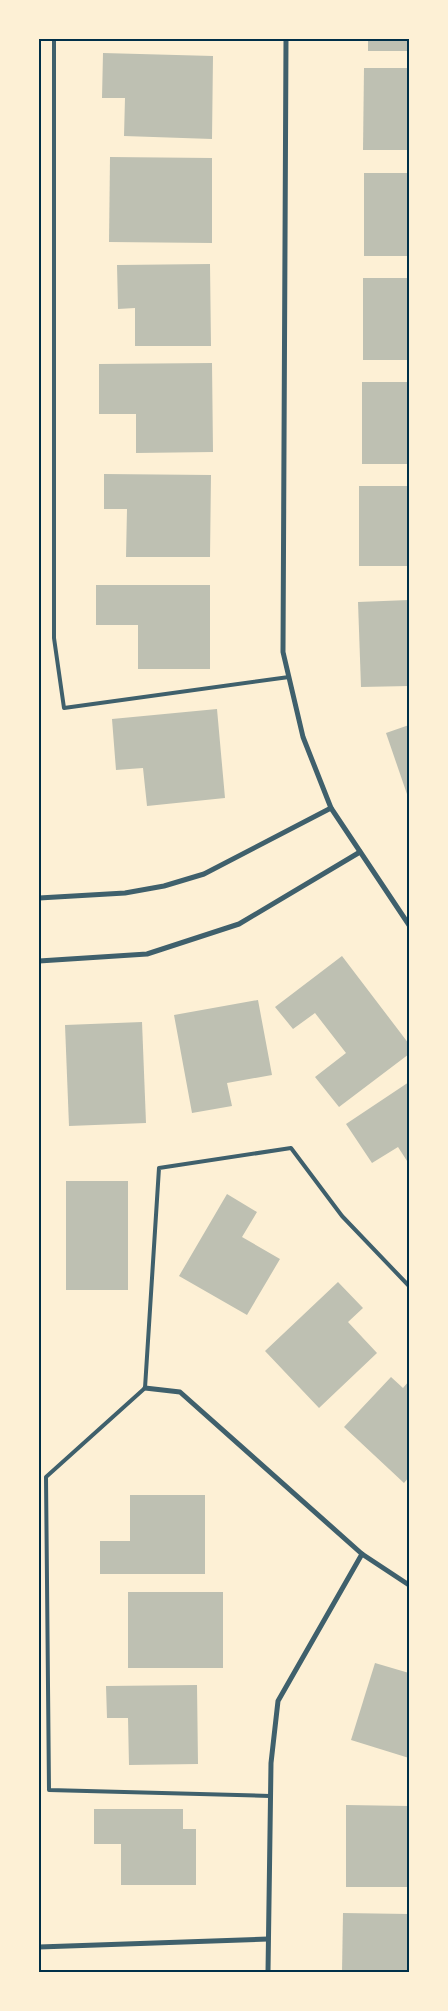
<svg xmlns="http://www.w3.org/2000/svg" width="448" height="2011" font-family="'Libre Baskerville',serif">
<rect width="100%" height="100%" fill="#fdf0d5"/>
<g fill="#bec0b2">
<rect x="368" y="39" width="41" height="12"/>
<path d="M 103,53 L 213,56 L 212,139 L 124,136 L 125,98 L 102,98 Z"/>
<path d="M 364,68 L 409,68 L 409,150 L 363,150 Z"/>
<path d="M 110,157 L 212,158 L 212,243 L 109,242 Z"/>
<rect x="364" y="173" width="45" height="83"/>
<path d="M 210,264 L 211,346 L 135,346 L 135,308 L 118,309 L 117,265 Z"/>
<rect x="363" y="278" width="46" height="82"/>
<path d="M 212,363 L 213,452 L 136,453 L 136,414 L 99,414 L 99,364 Z"/>
<rect x="362" y="382" width="47" height="82"/>
<path d="M 104,474 L 211,475 L 210,557 L 126,557 L 127,509 L 104,509 Z"/>
<rect x="359" y="486" width="50" height="80"/>
<path d="M 96,585 L 210,585 L 210,669 L 138,669 L 138,625 L 96,625 Z"/>
<path d="M 409,600 L 409,686 L 361,687 L 358,602 Z"/>
<path d="M 217,709 L 225,798 L 147,806 L 143,768 L 116,770 L 112,719 Z"/>
<path d="M 409,725 L 409,800 L 386,733 Z"/>
<path d="M 342,956 L 409,1044 L 409,1054 L 339,1107 L 315,1077 L 346,1053 L 315,1013 L 293,1029 L 275,1007 Z"/>
<path d="M 258,1000 L 272,1075 L 227,1083 L 232,1106 L 192,1113 L 174,1015 Z"/>
<path d="M 142,1022 L 146,1123 L 69,1126 L 65,1025 Z"/>
<path d="M 409,1082 L 409,1164 L 398,1147 L 372,1163 L 346,1124 Z"/>
<rect x="66" y="1181" width="62" height="109"/>
<path d="M 227,1194 L 257,1212 L 242,1237 L 280,1259 L 247,1315 L 179,1276 Z"/>
<path d="M 338,1282 L 363,1308 L 348,1322 L 377,1353 L 319,1408 L 265,1351 Z"/>
<path d="M 391,1377 L 403,1388 L 409,1381 L 409,1477 L 404,1483 L 344,1427 Z"/>
<path d="M 130,1495 L 205,1495 L 205,1574 L 100,1574 L 100,1541 L 130,1541 Z"/>
<rect x="128" y="1592" width="95" height="76"/>
<path d="M 375,1663 L 409,1673 L 409,1758 L 351,1740 Z"/>
<path d="M 197,1685 L 198,1764 L 129,1765 L 128,1718 L 107,1718 L 106,1686 Z"/>
<path d="M 346,1805 L 409,1806 L 409,1887 L 346,1887 Z"/>
<path d="M 94,1809 L 183,1809 L 183,1829 L 196,1829 L 196,1885 L 121,1885 L 121,1844 L 94,1844 Z"/>
<path d="M 343,1913 L 409,1914 L 409,1972 L 342,1972 Z"/>
</g>
<g fill="none" stroke-linecap="round" stroke-linejoin="round">
<g stroke="#3f606c" stroke-width="4">
<path d="M 54,39 L 54,638 L 64,708 L 289,677"/>
<path d="M 270,1796 L 49,1790 L 46,1477 L 145,1388 L 159,1168 L 291,1148 L 342,1216 L 409,1286"/>
</g>
<g stroke="#3f606c" stroke-width="5">
<path d="M 286,39 L 283,652 L 303,737 L 331,808 L 409,925"/>
<path d="M 39,898 L 125,893 L 164,886 L 204,874 L 331,808"/>
<path d="M 39,961 L 147,954 L 239,924 L 360,852"/>
<path d="M 145,1388 L 180,1392 L 362,1554 L 409,1585"/>
<path d="M 39,1947 L 268,1939"/>
<path d="M 268,1972 L 271,1763 L 278,1701 L 362,1554"/>
</g>
</g>
<rect width="448" height="2011" fill="none" stroke="#fdf0d5" stroke-width="80"/>
<rect x="40" y="40" width="368" height="1931" fill="none" stroke="#003049" stroke-width="2"/>
</svg>
